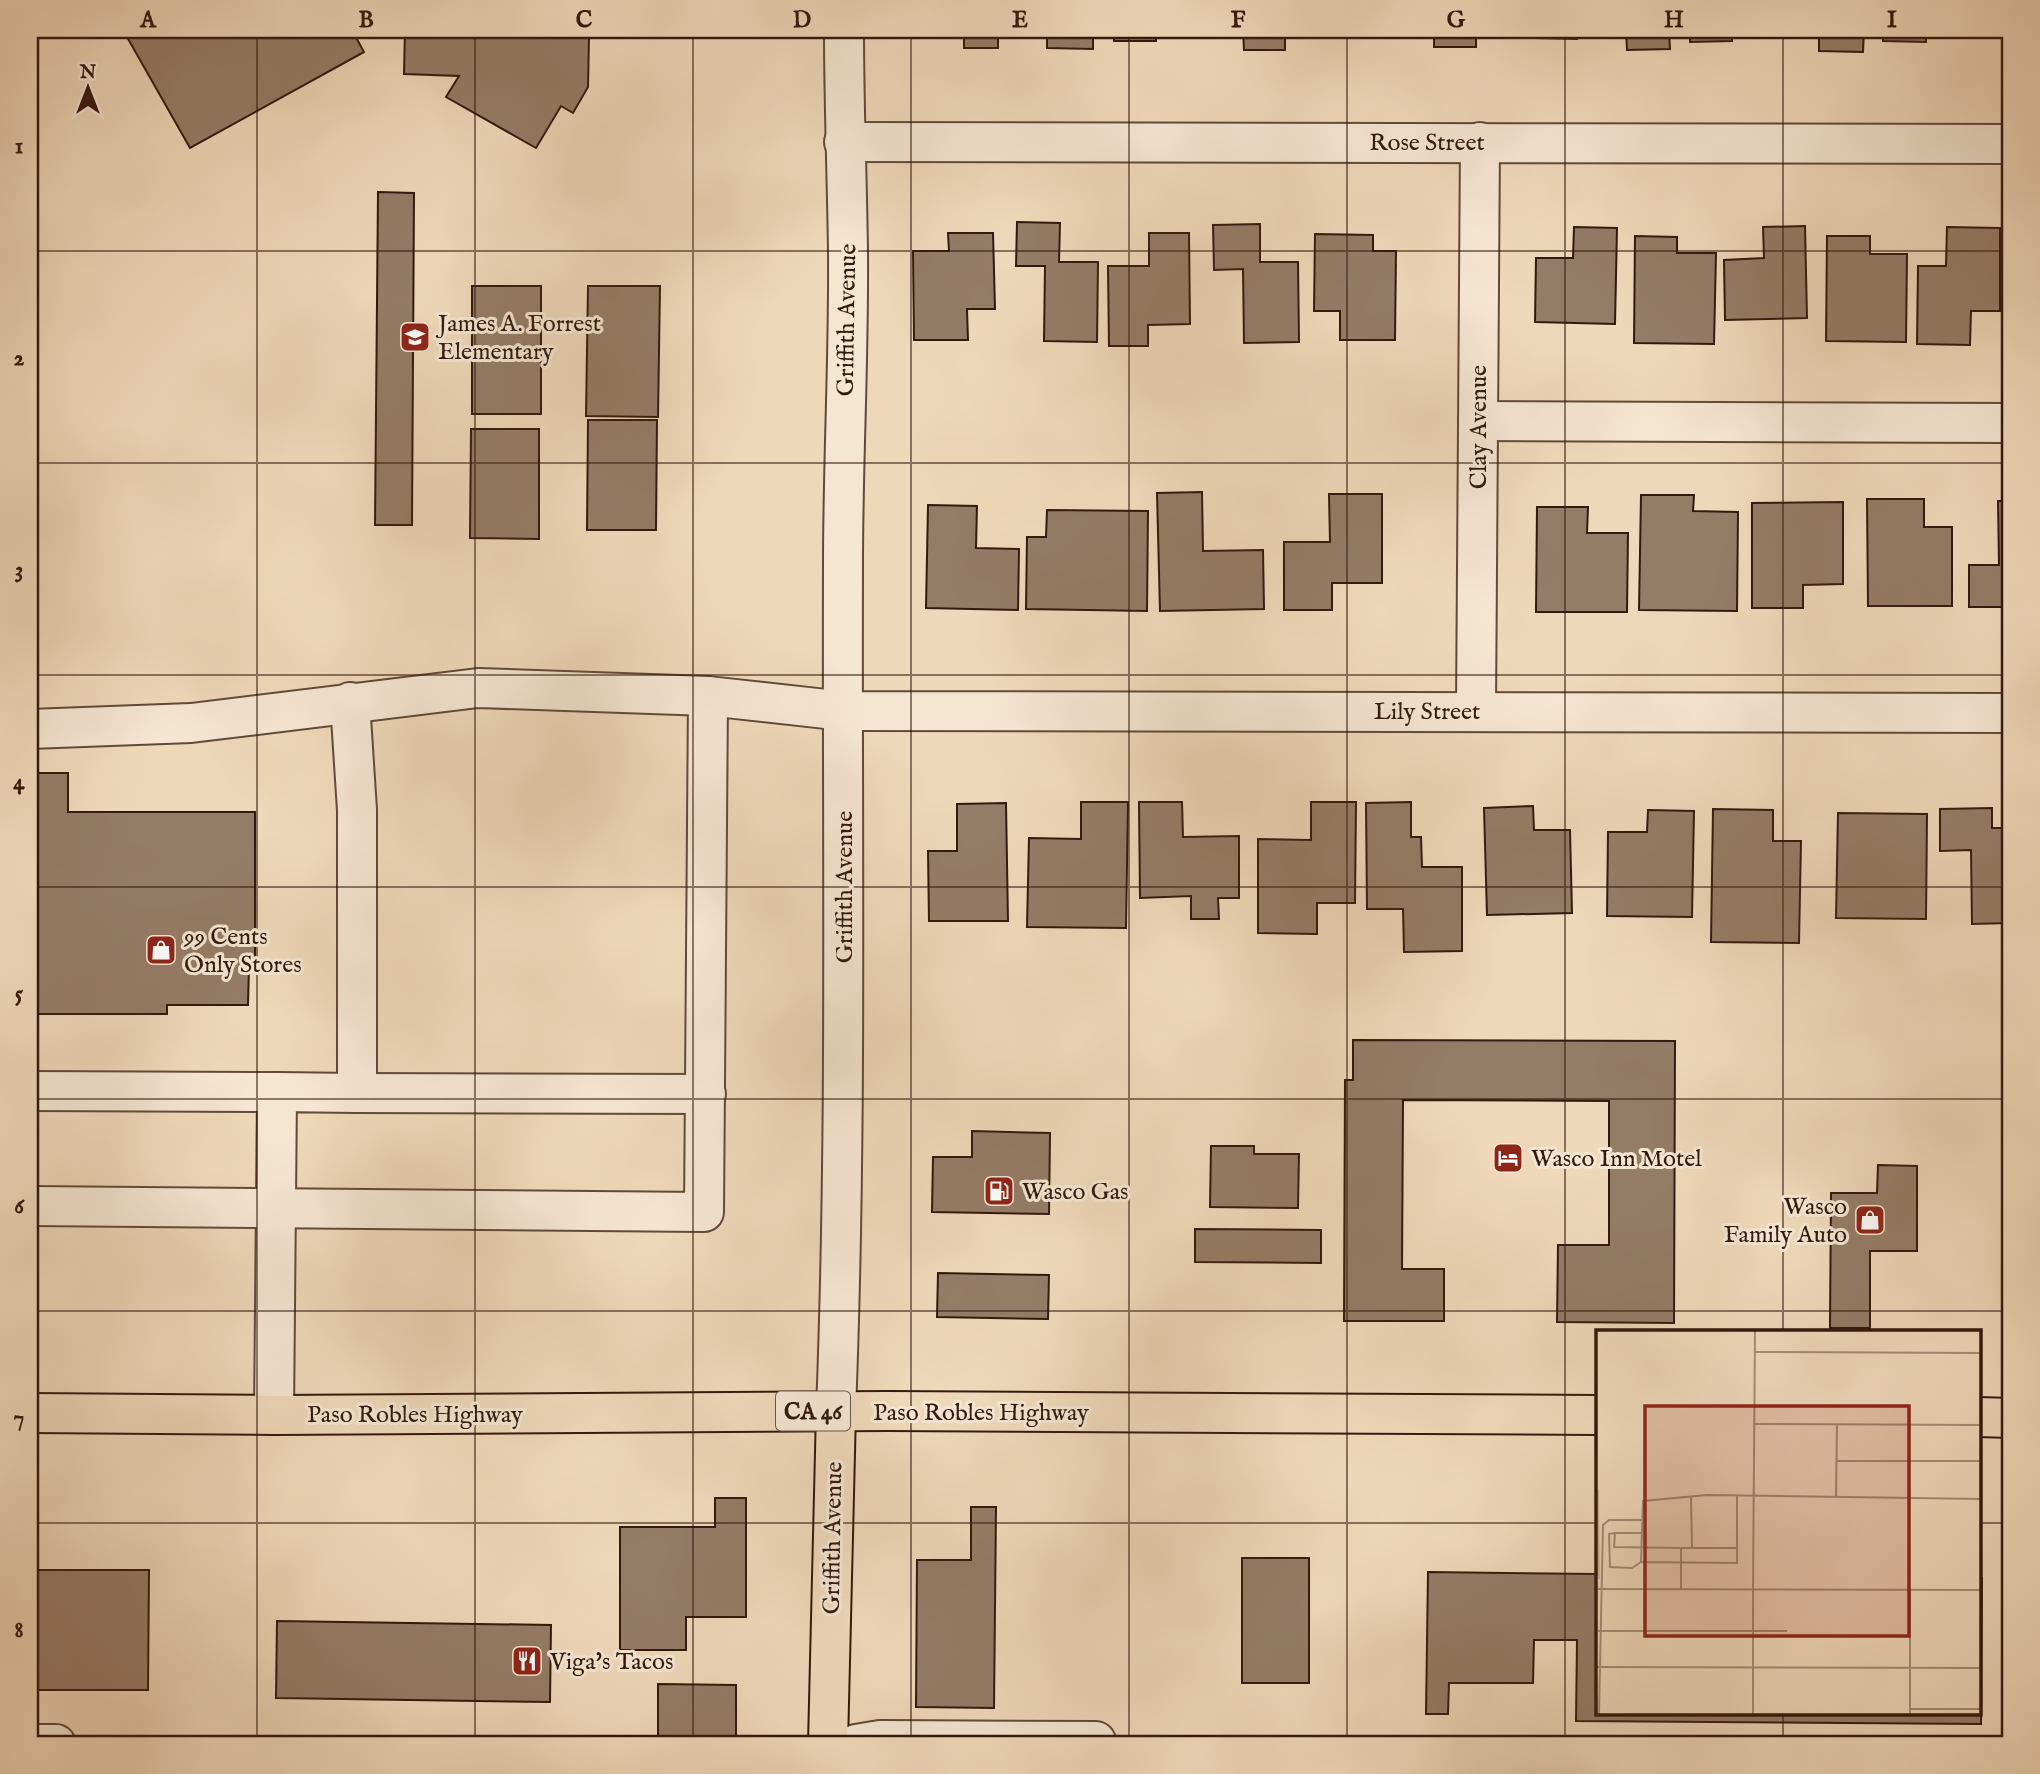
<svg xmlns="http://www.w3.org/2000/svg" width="2040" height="1774" font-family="'IM FELL English',serif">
<rect width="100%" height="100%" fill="#efd8b9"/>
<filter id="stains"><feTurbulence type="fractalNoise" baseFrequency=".00286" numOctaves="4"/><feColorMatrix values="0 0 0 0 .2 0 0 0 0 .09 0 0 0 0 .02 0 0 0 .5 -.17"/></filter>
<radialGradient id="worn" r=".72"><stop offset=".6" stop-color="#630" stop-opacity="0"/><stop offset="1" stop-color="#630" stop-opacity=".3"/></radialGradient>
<g fill="#957c67" stroke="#33190e" stroke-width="2">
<path d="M 123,30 L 352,30 L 364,52 L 190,148 Z"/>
<path d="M 405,30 L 598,30 L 598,37 L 589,37 L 588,87 L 573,113 L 561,106 L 536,148 L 446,97 L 459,76 L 404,74 Z"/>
<path d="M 916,30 L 998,30 L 998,48 L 964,48 L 964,35 L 916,34 Z"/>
<path d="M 1047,30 L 1093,30 L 1093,49 L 1047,48 Z"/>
<rect x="1114" y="30" width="42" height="11"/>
<path d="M 1243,30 L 1285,30 L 1285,50 L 1244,50 Z"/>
<rect x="1434" y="30" width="42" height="17"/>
<path d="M 1497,30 L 1577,30 L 1577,39 L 1497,37 Z"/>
<path d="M 1626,30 L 1669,30 L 1670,49 L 1627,50 Z"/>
<path d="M 1690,30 L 1732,30 L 1732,41 L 1690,42 Z"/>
<path d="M 1819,30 L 1864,30 L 1863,52 L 1819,51 Z"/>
<path d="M 1883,30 L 1926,30 L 1926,42 L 1883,41 Z"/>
<path d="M 378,192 L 414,193 L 412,525 L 375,525 Z"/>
<path d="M 1017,222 L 1060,223 L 1059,262 L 1098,262 L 1097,342 L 1044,341 L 1045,266 L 1016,266 Z"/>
<path d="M 1260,224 L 1260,262 L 1298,262 L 1299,342 L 1244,343 L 1243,269 L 1214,270 L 1213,225 Z"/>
<path d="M 1805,226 L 1807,318 L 1725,320 L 1724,260 L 1764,258 L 1763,227 Z"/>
<path d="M 1574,227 L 1617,228 L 1615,324 L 1535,322 L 1536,258 L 1573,258 Z"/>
<path d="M 1947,227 L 2000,228 L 2000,311 L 1971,311 L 1970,345 L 1917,344 L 1918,266 L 1946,266 Z"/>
<path d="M 948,233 L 993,233 L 995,309 L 967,309 L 968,340 L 914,340 L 913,251 L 949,251 Z"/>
<path d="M 1149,233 L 1189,233 L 1190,324 L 1148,325 L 1148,346 L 1109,346 L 1108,266 L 1149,266 Z"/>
<path d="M 1315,234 L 1373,235 L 1373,251 L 1396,251 L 1395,340 L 1340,340 L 1340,311 L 1314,311 Z"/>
<path d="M 1635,236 L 1677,237 L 1677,253 L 1716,253 L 1714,344 L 1634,343 Z"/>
<path d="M 1827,236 L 1870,236 L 1870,254 L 1907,254 L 1906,342 L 1826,341 Z"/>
<rect x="472" y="286" width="69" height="128"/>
<path d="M 588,286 L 660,286 L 658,417 L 586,416 Z"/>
<path d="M 588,420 L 657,420 L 656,530 L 587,530 Z"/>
<path d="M 471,429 L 539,429 L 539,539 L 470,538 Z"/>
<path d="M 1202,492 L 1203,551 L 1263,550 L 1264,609 L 1160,611 L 1157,493 Z"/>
<path d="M 1329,494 L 1382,494 L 1382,583 L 1332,583 L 1332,610 L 1284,610 L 1284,542 L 1330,542 Z"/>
<path d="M 1641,495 L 1694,495 L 1693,511 L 1738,512 L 1737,611 L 1639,610 Z"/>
<path d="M 1867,499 L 1924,499 L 1924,527 L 1952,527 L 1952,606 L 1868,606 Z"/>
<path d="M 1998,501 L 2010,501 L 2010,607 L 1969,607 L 1969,565 L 1999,565 Z"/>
<path d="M 1843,502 L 1843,584 L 1803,585 L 1803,608 L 1752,608 L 1752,503 Z"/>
<path d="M 928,505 L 977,506 L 976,548 L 1019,549 L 1018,610 L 926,608 Z"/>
<path d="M 1537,507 L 1588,507 L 1587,533 L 1628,533 L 1627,612 L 1536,612 Z"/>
<path d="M 1047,510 L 1148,511 L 1147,611 L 1026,609 L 1027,537 L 1046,537 Z"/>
<path d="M 30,773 L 68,773 L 68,812 L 255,812 L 255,966 L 249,966 L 248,1005 L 167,1005 L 167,1014 L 30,1014 Z"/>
<path d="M 1081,802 L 1128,802 L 1126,928 L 1027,927 L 1029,838 L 1081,839 Z"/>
<path d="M 1139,802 L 1182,802 L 1183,837 L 1239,836 L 1239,898 L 1218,898 L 1219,919 L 1191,919 L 1191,896 L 1140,898 Z"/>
<path d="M 1311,802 L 1356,802 L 1355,903 L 1317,903 L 1317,934 L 1258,933 L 1258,839 L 1311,840 Z"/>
<path d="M 1411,802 L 1411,837 L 1421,837 L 1422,867 L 1462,867 L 1462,951 L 1404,952 L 1403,909 L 1367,909 L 1366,803 Z"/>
<path d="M 1006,803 L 1008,921 L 929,921 L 928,851 L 957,851 L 957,804 Z"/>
<path d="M 1533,806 L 1534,830 L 1570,830 L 1572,913 L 1487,915 L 1484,808 Z"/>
<path d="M 1992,808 L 1992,828 L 2010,828 L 2010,923 L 1972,924 L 1971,850 L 1940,851 L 1940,809 Z"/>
<path d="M 1713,809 L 1773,810 L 1773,841 L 1801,841 L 1799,943 L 1711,942 Z"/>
<path d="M 1648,810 L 1694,811 L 1692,917 L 1607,916 L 1608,832 L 1647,832 Z"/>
<path d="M 1838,813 L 1927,814 L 1926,919 L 1836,918 Z"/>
<path d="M 1353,1040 L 1675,1041 L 1674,1323 L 1557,1322 L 1558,1245 L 1609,1245 L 1609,1101 L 1403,1100 L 1402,1269 L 1444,1269 L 1444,1321 L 1344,1321 L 1345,1080 L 1353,1080 Z"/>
<path d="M 972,1131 L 1050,1133 L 1049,1214 L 932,1212 L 933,1157 L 972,1157 Z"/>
<path d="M 1211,1146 L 1254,1146 L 1254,1154 L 1299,1154 L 1298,1208 L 1210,1207 Z"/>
<path d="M 1878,1165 L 1917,1166 L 1917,1251 L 1870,1251 L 1870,1328 L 1830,1328 L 1831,1193 L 1877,1193 Z"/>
<path d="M 1195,1229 L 1321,1230 L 1321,1263 L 1195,1262 Z"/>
<path d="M 938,1273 L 1049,1275 L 1048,1319 L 937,1317 Z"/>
<path d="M 715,1498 L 746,1498 L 746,1617 L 686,1617 L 686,1650 L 620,1650 L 620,1527 L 715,1527 Z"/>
<path d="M 971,1507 L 996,1507 L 994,1708 L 916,1707 L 917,1560 L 971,1560 Z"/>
<rect x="1242" y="1558" width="67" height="125"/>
<path d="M 30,1570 L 149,1570 L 148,1690 L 30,1690 Z"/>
<path d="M 1428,1572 L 1597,1574 L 1597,1713 L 1979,1713 L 1979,1578 L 1982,1578 L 1981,1724 L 1576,1721 L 1577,1640 L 1534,1640 L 1533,1683 L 1449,1683 L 1448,1714 L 1426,1714 Z"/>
<path d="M 277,1621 L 551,1625 L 550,1702 L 276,1698 Z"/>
<path d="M 658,1684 L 736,1685 L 736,1739 L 658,1738 Z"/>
</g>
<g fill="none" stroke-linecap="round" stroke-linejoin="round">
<g stroke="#624939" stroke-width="42">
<g id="minor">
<path d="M 844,142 L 2010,144"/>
<path d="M 1478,421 L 2010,423"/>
<path d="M 1476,711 L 1480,142"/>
<path d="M 30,729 L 191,723 L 478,688 L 708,696 L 844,711 L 2010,713"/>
<path d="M 30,1091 L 277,1092"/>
<path d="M 357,1093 L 706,1094"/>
<path d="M 30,1206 L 704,1212 L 708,696"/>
<path d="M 836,1411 C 847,1129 842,847 843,564 C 843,460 849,356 848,252 C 847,178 844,104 844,30"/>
<path d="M 274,1415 L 277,1092 L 357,1093 L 357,810 L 350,702"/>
<path d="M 30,1744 L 56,1744"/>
<path d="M 856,1744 L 880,1740 L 1096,1741"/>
</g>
</g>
<g stroke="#33190e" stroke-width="42">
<path id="major" d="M 828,1744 L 836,1411"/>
</g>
<g stroke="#33190e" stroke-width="42">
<g id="highway">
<path d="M 30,1413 L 274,1415 L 887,1411 L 1597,1415"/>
<path d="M 1979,1417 L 2010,1418"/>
</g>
</g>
<use href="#minor" stroke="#f5e6d2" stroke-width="38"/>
<use href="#major" stroke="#efd8b9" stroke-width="38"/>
<use href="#highway" stroke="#efd8b9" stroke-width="38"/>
</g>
<path fill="none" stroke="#33190e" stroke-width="2" stroke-opacity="0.55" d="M 257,30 L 257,1744M 475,30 L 475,1744M 693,30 L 693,1744M 911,30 L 911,1744M 1129,30 L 1129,1744M 1347,30 L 1347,1744M 1565,30 L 1565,1744M 1783,30 L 1783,1331M 30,251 L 2010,251M 30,463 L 2010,463M 30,675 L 2010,675M 30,887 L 2010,887M 30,1099 L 2010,1099M 30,1311 L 2010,1311M 30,1523 L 1597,1523M 1979,1523 L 2010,1523M 1783,1713 L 1783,1744"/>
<defs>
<g id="school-square" transform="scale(1.575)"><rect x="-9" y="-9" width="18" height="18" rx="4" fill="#8f2418" stroke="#f5e6d2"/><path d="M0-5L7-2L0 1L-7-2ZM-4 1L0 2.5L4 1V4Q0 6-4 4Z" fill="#fff"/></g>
<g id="shop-square" transform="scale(1.575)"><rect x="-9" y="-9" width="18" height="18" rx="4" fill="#8f2418" stroke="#f5e6d2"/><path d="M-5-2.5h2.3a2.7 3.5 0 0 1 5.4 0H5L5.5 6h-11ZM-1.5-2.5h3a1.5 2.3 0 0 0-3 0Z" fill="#fff"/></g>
<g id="hotel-square" transform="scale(1.575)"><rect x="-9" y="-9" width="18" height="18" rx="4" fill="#8f2418" stroke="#f5e6d2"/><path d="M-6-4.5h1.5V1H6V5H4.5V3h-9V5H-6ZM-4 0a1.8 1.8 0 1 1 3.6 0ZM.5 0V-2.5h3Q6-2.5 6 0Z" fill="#fff"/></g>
<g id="fuel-square" transform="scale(1.575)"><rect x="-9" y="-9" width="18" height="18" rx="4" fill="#8f2418" stroke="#f5e6d2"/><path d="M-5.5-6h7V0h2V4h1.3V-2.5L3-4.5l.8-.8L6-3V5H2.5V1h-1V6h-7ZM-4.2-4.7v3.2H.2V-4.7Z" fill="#fff"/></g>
<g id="restaurant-square" transform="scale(1.575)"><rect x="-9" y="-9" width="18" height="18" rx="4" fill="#8f2418" stroke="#f5e6d2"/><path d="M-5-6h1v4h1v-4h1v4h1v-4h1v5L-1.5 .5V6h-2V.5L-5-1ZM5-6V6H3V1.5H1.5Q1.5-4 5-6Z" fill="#fff"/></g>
</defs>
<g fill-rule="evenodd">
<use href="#school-square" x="415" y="337"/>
<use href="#shop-square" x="161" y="950"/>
<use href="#hotel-square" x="1508" y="1158"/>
<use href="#fuel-square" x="999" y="1191"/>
<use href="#shop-square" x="1870" y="1220"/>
<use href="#restaurant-square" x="527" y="1661"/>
</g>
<g text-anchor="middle" stroke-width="6" stroke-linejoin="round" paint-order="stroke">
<rect fill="#f5e6d2" stroke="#6d5649" stroke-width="2" x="776" y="1391.5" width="74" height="39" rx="5"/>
<g font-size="23" font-weight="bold" fill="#33190e">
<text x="813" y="1419">CA 46</text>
</g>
<g font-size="24" fill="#33190e" stroke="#f5e6d2">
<text x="1427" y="150">Rose Street</text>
<text transform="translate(846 320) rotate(-89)" y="8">Griffith Avenue</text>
<text transform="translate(1478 427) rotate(-90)" y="8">Clay Avenue</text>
<text x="1427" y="719">Lily Street</text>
<text transform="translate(844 887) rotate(-90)" y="8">Griffith Avenue</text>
<text x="981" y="1420">Paso Robles Highway</text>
<text x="415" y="1422">Paso Robles Highway</text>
<text transform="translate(832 1538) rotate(-89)" y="8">Griffith Avenue</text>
</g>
<g font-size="24" fill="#33190e" stroke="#f5e6d2" text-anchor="start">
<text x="438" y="331">James A. Forrest<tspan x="438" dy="28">Elementary</tspan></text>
<text x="184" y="944">99 Cents<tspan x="184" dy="28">Only Stores</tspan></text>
<text x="1531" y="1166">Wasco Inn Motel</text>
<text x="1022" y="1199">Wasco Gas</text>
<text x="1847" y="1214" text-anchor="end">Wasco<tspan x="1847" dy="28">Family Auto</tspan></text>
<text x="550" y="1669">Viga's Tacos</text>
</g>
</g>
<g transform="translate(1596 1330)">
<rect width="385" height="385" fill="#efd8b9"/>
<path d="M 0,160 L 3,160 L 4,249 L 0,249 Z" fill="#cfb89c"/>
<path fill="none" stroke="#a48c75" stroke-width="2" d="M 158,22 L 385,23M 159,94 L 385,95M 241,131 L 385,131M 141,166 L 141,233 L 45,232 L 47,171 L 111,165 L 385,169M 240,168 L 241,95M 19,203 L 13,204 L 14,237 L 36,238 L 45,232M 45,203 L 19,203 L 18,217 L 85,218M 96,218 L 141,218M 0,259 L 385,260M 85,259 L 85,218 L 96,218 L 95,167M 157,259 L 159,1M 2,301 L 191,301M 0,337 L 385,338M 314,379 L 385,379M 3,384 L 7,195 L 13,190 L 45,190M 157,384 L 157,259M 314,384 L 314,260"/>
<path fill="#8f2418" fill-opacity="0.15" stroke="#8f2418" stroke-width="3.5" d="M 49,76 L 313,76 L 313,306 L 49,306 Z"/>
<rect width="385" height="385" fill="none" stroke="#33190e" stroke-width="3.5"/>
</g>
<rect width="2040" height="1774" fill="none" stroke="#efd8b9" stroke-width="77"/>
<g transform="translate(88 88)" stroke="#f5e6d2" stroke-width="5" paint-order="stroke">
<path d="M0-5L12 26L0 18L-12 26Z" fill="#33190e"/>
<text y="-10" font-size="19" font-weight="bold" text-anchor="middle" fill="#33190e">N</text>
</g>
<rect x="38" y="38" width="1964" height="1698" fill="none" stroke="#33190e" stroke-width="2.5"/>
<g font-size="23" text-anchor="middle" font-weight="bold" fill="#33190e">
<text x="148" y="27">A</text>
<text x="366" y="27">B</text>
<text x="584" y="27">C</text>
<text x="802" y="27">D</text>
<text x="1020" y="27">E</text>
<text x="1238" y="27">F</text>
<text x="1456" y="27">G</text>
<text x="1674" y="27">H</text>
<text x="1892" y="27">I</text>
<text x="19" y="153">1</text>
<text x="19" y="365">2</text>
<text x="19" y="577">3</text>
<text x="19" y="789">4</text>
<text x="19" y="1001">5</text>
<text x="19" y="1213">6</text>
<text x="19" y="1425">7</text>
<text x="19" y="1637">8</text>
</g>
<rect width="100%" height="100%" filter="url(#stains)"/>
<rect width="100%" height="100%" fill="url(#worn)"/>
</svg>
